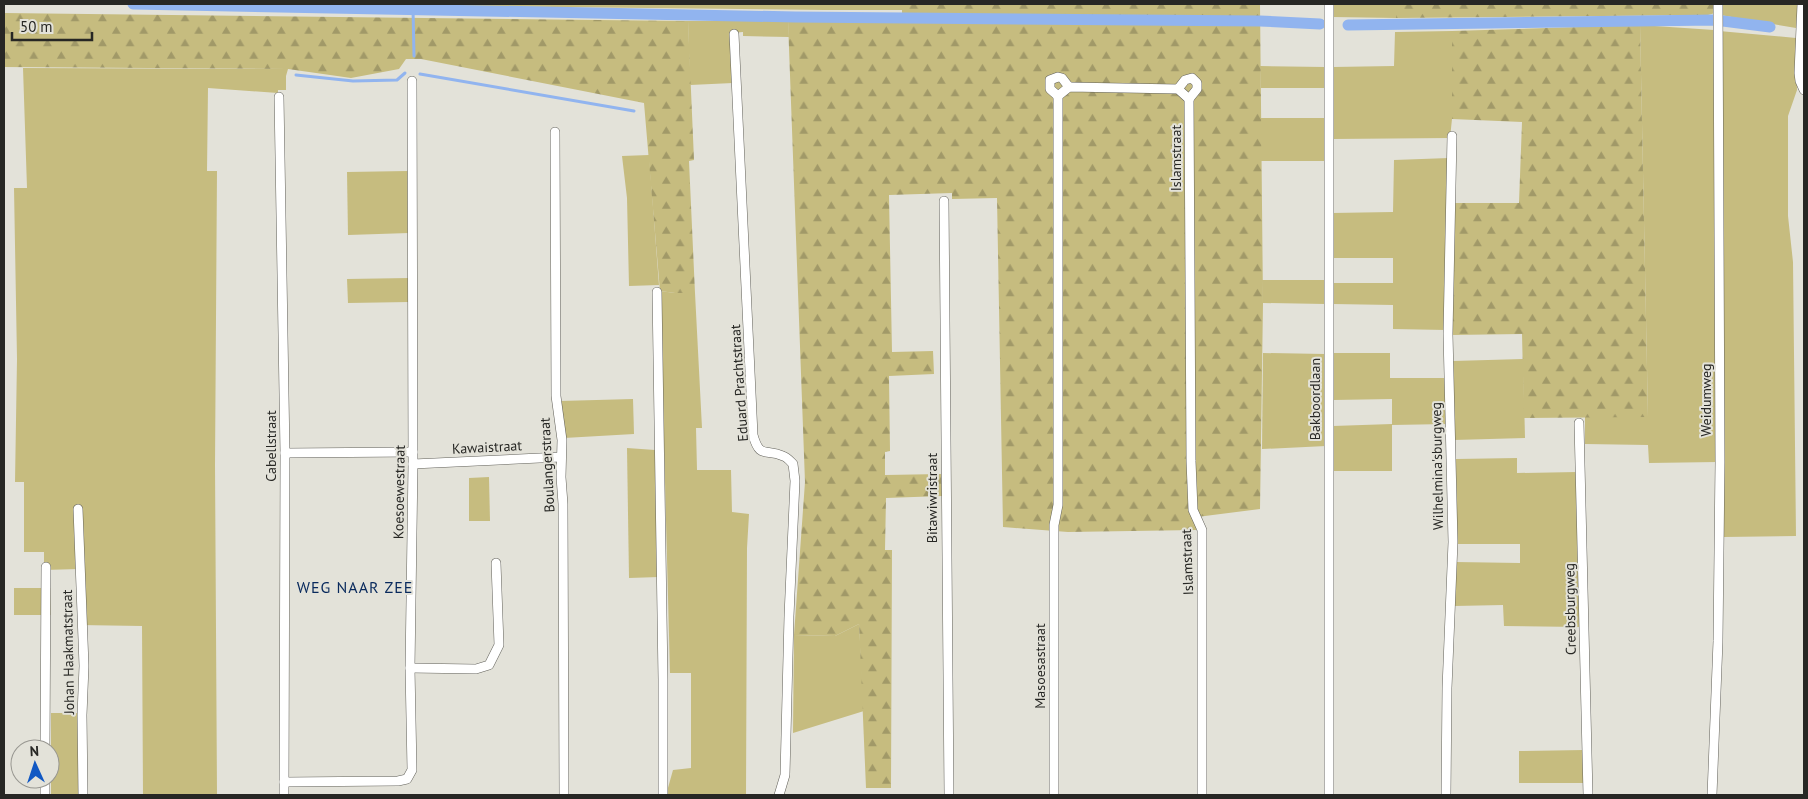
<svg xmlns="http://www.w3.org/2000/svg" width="1808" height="799" font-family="'PT Sans',sans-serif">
<defs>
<pattern id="forest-firs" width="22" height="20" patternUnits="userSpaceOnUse" patternTransform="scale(1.25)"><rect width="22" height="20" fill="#c6bc7f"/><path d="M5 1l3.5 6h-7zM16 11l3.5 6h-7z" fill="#a19968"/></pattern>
</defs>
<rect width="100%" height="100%" fill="#e3e2d9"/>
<g fill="#c6bc7f">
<path d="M 294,4 L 902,4 L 902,10 L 825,10 Z"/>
<path d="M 1332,4 L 1396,4 L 1396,18 L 1333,17 Z"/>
<path d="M 1721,4 L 1798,4 L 1796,28 L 1720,15 Z"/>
<path d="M 688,21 L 788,21 L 789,37 L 743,36 L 743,32 L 730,33 L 733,83 L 690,85 Z"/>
<path d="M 1640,25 L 1714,30 L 1717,462 L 1649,463 L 1648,445 L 1585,444 L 1585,417 L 1648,417 Z"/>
<path d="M 1452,31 L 1452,119 L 1450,138 L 1333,139 L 1333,67 L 1394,66 L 1395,32 Z"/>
<path d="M 1719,31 L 1796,38 L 1797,90 L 1788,116 L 1788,216 L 1793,262 L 1796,536 L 1723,537 Z"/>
<path d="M 1260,66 L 1325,67 L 1324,88 L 1261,88 Z"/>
<path d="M 23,68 L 288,69 L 286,76 L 286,90 L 278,90 L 278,93 L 208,88 L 207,171 L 217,171 L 215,465 L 217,795 L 143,795 L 142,626 L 79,625 L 79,569 L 44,570 L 44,552 L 24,552 L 24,482 L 15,482 L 17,359 L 14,188 L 27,188 Z"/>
<rect x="1261" y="118" width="64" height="43"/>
<path d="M 649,155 L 659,285 L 629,286 L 627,198 L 622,156 Z"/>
<path d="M 1449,158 L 1446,330 L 1393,329 L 1393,305 L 1333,304 L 1334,283 L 1393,283 L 1393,258 L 1332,258 L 1332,213 L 1393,212 L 1394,160 Z"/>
<path d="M 408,171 L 409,233 L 348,235 L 347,172 Z"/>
<path d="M 409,278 L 409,302 L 348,303 L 347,279 Z"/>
<path d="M 1262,280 L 1325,280 L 1325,304 L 1263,303 Z"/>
<path d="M 660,291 L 675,293 L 695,293 L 702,428 L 696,428 L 697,470 L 731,470 L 732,512 L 749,514 L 747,548 L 746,795 L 666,795 L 673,770 L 691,768 L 691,673 L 670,673 Z"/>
<path d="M 1263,353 L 1325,354 L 1326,446 L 1262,449 Z"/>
<path d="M 1334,353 L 1390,353 L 1390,378 L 1446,378 L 1447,424 L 1392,425 L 1392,471 L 1333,471 L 1333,426 L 1392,424 L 1392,399 L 1333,400 Z"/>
<path d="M 1523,359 L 1525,438 L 1454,440 L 1453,361 Z"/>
<path d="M 633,399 L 634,434 L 564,438 L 560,401 Z"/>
<path d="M 627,448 L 655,450 L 659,577 L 629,578 Z"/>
<path d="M 1517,458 L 1517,473 L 1577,472 L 1580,627 L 1504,626 L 1503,605 L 1454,606 L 1456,562 L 1520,563 L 1520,544 L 1457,544 L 1456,459 Z"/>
<path d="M 489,477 L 490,521 L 469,521 L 469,478 Z"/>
<rect x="14" y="588" width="37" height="27"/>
<path d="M 859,624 L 864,711 L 793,733 L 794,635 L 835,636 Z"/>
<rect x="51" y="713" width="29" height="82"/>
<path d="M 1584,750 L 1584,783 L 1519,783 L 1519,751 Z"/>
</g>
<g fill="url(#forest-firs)">
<path d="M 902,4 L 1260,4 L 1263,303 L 1260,509 L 1197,517 L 1196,530 L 1068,532 L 1003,527 L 997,198 L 952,199 L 952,193 L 889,195 L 892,352 L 933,351 L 934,374 L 889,376 L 890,451 L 885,452 L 885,475 L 941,474 L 942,496 L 886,498 L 885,550 L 892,550 L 891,788 L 866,788 L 859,624 L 835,636 L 794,635 L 805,482 L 788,21 L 902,21 Z"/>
<path d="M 1396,4 L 1715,4 L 1715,13 L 1708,15 L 1396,18 Z"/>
<path d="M 4,13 L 688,21 L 694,160 L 689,161 L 695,293 L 675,293 L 660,291 L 644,103 L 421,59 L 406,59 L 399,69 L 351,78 L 288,69 L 4,67 Z"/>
<path d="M 1640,25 L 1648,417 L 1524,418 L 1522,334 L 1452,335 L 1454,203 L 1519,203 L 1522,122 L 1452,119 L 1452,31 Z"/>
</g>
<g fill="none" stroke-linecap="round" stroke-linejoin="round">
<g stroke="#91b4ef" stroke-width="3">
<path d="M 413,9 L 414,56"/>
<path d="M 420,74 L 634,111"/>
<path d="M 296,75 L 353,81 L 397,80 L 405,73"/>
</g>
<g stroke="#91b4ef" stroke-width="11">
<path d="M 133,4 L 795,17 L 1260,21 L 1320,24"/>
<path d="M 1348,25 L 1715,20 L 1770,27"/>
</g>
<g stroke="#62615a" stroke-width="10">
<g id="minor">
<path d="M 1329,4 L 1329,795"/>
<path d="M 1802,4 L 1799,73 L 1800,81 L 1804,90"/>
<path d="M 734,34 L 753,435 C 760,460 766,448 783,456 C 787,457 790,461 793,464 L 795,481 L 789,616 L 785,775 L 779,795"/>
<path d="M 1178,89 L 1185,80 L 1192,78 L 1197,83 L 1197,89 L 1189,99"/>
<path d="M 1058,96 L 1050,89 L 1050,80 L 1058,77 L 1062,78 L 1069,87"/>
<path d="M 279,97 L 285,453 L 284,795"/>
<path d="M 555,132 L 556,396 L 562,440 L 561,477 L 563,504 L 564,795"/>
<path d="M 944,201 L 949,795"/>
<path d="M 657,292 L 663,679 L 663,795"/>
<path d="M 1579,423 L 1588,795"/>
<path d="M 285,453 L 413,452"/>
<path d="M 413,464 L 561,457"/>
<path d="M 78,509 L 84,666 L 82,715 L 83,795"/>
<path d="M 410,668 L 476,669 L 489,665 L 499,645 L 496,563"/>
<path d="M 45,749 L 46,567"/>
<path d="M 284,782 L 398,781 L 407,779 L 412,770 L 410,668 L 413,464 L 412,81"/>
<path d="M 45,795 L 45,779"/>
<path d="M 1054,795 L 1054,525 L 1058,505 L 1058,96 L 1069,87 L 1178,89 L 1189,99 L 1191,461 L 1193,510 L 1202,530 L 1202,795"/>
<path d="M 1446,795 L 1447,688 L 1453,542 L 1448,334 L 1452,136"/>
<path d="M 1712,795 L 1718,641 L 1720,462 L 1718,4"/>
</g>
</g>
<use href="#minor" stroke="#fff" stroke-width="9"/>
</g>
<g text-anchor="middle" stroke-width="4" stroke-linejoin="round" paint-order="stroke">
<g font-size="14" fill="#272724" stroke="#e3e2d9">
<text transform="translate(1176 158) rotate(-90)" y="5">Islamstraat</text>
<text transform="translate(739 383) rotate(-94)" y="5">Eduard Prachtstraat</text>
<text transform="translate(1315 399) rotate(-90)" y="5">Bakboordlaan</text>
<text transform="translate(1706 400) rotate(-90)" y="5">Weidumweg</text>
<text transform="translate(271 446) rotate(-90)" y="5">Cabellstraat</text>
<text transform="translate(487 447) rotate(-3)" y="5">Kawaistraat</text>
<text transform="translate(547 465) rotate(-93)" y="5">Boulangerstraat</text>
<text transform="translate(1437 466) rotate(-91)" y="5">Wilhelmina'sburgweg</text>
<text transform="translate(399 492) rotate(-89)" y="5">Koesoewestraat</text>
<text transform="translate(932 498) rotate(-90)" y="5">Bitawiwristraat</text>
<text transform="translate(1187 562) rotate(-92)" y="5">Islamstraat</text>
<text transform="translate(1570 609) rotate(-91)" y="5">Creebsburgweg</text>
<text transform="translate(68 652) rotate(-91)" y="5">Johan Haakmatstraat</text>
<text transform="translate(1040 666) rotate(-90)" y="5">Masoesastraat</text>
</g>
<g font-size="16" letter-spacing="1" fill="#08295c" stroke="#e3e2d9">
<text x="355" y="593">WEG NAAR ZEE</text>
</g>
</g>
<rect width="1808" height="799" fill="none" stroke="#272724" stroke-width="10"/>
<g transform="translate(35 764) rotate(357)"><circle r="24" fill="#e3e2d9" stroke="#989791"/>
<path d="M0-4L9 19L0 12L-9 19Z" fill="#1158c3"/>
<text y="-8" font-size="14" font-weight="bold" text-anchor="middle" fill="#272724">N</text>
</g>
<path d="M12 32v8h80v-8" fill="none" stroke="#272724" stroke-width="2.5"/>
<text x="20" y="32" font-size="15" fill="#272724" stroke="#e3e2d9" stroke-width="4" paint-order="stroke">50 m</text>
</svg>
